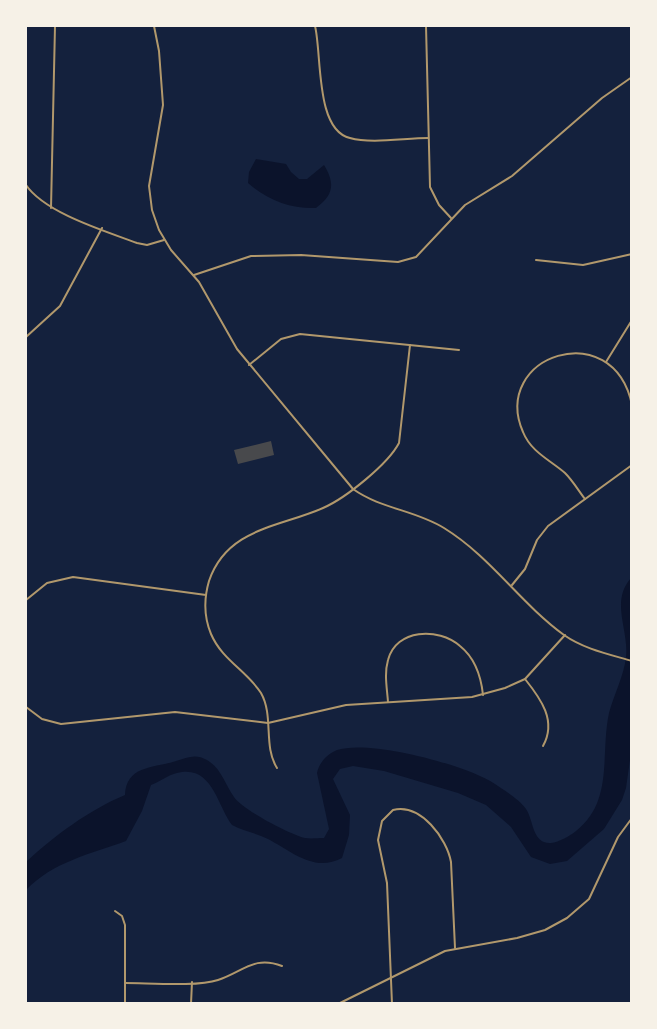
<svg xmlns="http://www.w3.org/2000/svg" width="657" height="1029" font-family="'Fira Sans',sans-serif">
<rect width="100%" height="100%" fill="#14213d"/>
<g fill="#0b132b">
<path d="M 256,159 L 286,164 L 291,172 L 299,179 L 307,179 L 324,165 C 335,183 334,195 316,208 C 291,209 267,200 248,183 L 249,172 Z"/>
<path d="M 631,578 L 632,746 L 626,788 L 622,800 L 604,829 L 567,861 L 550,864 L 531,857 L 511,827 L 486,805 L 458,793 L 384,771 L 353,766 L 340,769 L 333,779 L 350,815 L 349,835 L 342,858 C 314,873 291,851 268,839 C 256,833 243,831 232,825 C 217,805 212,764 177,773 C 168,775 159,782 151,785 L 142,811 L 126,841 C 90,854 53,862 26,890 L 26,862 C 54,836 89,810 125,795 C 126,765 155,768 176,761 C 187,758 195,753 207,760 C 221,768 225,784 234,797 C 243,810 289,834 305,838 C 311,839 318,838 324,838 L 329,829 L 317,773 C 319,763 327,754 337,750 C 369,739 467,765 495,784 C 504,790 520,800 526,809 C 534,821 532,844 551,843 C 559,842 570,836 576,831 C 614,801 600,755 609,713 C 614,694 624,676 626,657 C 629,629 610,602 631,578 Z"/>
</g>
<path fill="#48494c" d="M 271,441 L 274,455 L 238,464 L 234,450 Z"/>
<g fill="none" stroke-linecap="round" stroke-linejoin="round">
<g stroke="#b1986c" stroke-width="2">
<path d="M 154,26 L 159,51 L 163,105 L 149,186 L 152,210 L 159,230 L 171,250 L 199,282 L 237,349 L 353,489 C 381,509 415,510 444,528 C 491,557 520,603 564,635 C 584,649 608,654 632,661"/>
<path d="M 315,26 C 322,54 315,130 350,138 C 371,144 405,138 428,138"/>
<path d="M 426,26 L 430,187 L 439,205 L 451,218"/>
<path d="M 26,185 C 45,213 105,231 137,243 L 147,245 L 164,240"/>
<path d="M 51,208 L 55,26"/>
<path d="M 536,260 L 583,265 L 632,254"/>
<path d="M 194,275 L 251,256 L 301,255 L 398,262 L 416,257 L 465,205 L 512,176 L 602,98 L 632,77"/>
<path d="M 26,337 L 60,306 L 102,228"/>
<path d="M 606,362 L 632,320"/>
<path d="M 249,365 L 281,339 L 300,334 L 459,350"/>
<path d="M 585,499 C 578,490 573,481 565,473 C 550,460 531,452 523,432 C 490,356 613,314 632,405"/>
<path d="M 512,585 L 525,569 L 537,540 L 548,526 L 632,465"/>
<path d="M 26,600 L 47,583 L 73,577 L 206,595"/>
<path d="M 525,679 C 541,699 557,721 543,746"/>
<path d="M 388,702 C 387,688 384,674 388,660 C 396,629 438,627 460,646 C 475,658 481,676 483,695"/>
<path d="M 26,707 L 42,719 L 61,724 L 175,712 L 268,723 L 346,705 L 472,697 L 505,688 L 525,679 L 565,635"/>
<path d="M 277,768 C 263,746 274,716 261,693 C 247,671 222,660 211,634 C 204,617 204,598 209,581 C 227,528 280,527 323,508 C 346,498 388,464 399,443 L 410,345"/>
<path d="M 115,911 L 122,916 L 125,925 L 125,1004"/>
<path d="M 125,983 C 149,983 197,987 218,980 C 243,972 254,955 282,966"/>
<path d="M 191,1004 L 192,982"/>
<path d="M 338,1004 L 445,951 L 517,938 L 545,930 L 567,918 L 589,899 L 618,837 L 632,818"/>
<path d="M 392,1004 L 387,883 L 378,840 L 382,821 L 393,810 C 421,803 447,839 451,862 L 455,948"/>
</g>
</g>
<rect width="657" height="1029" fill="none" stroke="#f6f1e7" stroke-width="54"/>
</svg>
